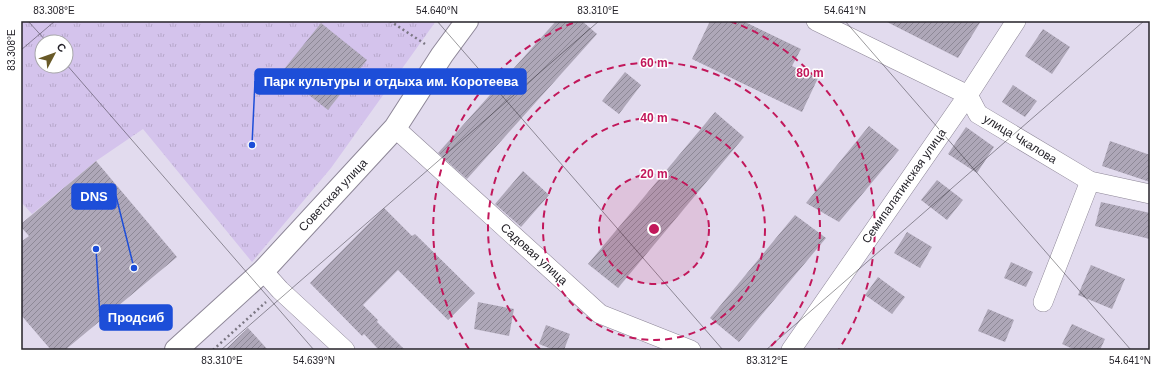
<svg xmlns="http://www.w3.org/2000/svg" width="1171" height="371" font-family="Helvetica,sans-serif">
<defs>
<pattern id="park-tufts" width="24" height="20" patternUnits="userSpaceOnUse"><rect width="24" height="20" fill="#d4c3ec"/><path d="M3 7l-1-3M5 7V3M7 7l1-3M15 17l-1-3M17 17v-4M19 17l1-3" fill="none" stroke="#b6a7ca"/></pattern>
<pattern id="building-hatch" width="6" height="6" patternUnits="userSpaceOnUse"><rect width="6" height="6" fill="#aea7b8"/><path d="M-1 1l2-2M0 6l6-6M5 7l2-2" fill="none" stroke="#8d8896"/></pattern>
</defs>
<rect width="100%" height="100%" fill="#e2dbee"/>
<path fill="url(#park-tufts)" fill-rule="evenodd" d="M 21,21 L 436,21 L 331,168 L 252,262 L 143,129 L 96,161 L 32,214 L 21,202 ZM 42,42 L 66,42 L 66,66 L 42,66 Z"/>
<g fill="url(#building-hatch)">
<path d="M 556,21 L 582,21 L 597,34 L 467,179 L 438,153 Z"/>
<path d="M 710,21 L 743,21 L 801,49 L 792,66 L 818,78 L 802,112 L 692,59 Z"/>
<path d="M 885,21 L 981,21 L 958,58 Z"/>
<path d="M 321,23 L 367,60 L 328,110 L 281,73 Z"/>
<path d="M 1043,29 L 1070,47 L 1052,74 L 1025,56 Z"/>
<path d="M 625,72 L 641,85 L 619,114 L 602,101 Z"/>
<path d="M 1013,85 L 1037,101 L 1025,117 L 1002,102 Z"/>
<path d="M 715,112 L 744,137 L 618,288 L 588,264 Z"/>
<path d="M 869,126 L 899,150 L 839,222 L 806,203 Z"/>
<path d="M 966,127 L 994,147 L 977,173 L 948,154 Z"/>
<path d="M 1110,141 L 1150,155 L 1150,182 L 1102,166 Z"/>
<path d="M 96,161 L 177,257 L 65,350 L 51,350 L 21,315 L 21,242 L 29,236 L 21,227 L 21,224 Z"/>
<path d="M 523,171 L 549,195 L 521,227 L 495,204 Z"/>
<path d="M 937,180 L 963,200 L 947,220 L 921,200 Z"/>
<path d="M 1101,202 L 1150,213 L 1150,239 L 1095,226 Z"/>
<path d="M 384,208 L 412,236 L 415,234 L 475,293 L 448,320 L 398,270 L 363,305 L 378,320 L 377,322 L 405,350 L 379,350 L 364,334 L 362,336 L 310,283 Z"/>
<path d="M 795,215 L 826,238 L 739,342 L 710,318 Z"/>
<path d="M 907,232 L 932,247 L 920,268 L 894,253 Z"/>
<path d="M 1011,262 L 1033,272 L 1026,287 L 1004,278 Z"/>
<path d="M 1091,265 L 1125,279 L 1112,309 L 1078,295 Z"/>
<path d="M 878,277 L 905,297 L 892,314 L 865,295 Z"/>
<path d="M 478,302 L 514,309 L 509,336 L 474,329 Z"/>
<path d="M 988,309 L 1014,320 L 1005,342 L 978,331 Z"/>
<path d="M 1072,324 L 1105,339 L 1100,350 L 1075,350 L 1062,344 Z"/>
<path d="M 546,325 L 570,334 L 564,350 L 554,350 L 539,344 Z"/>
<path d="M 248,328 L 268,350 L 225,350 Z"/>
</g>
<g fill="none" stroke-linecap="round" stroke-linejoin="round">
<g stroke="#8d8697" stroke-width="20">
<g id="minor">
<path d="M 816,21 L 968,95 L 978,114 L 1090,181 L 1150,194"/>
<path d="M 395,128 L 600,314 L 691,350"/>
<path d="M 263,271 L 280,290 L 345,350"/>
<path d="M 1043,302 L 1090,181"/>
<path d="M 791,350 L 968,95 L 1016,21"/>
</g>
</g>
<g stroke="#8d8697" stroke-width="24">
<path id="major" d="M 176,350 L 263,271 L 395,128 L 442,55 L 467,21"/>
</g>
<g stroke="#7a7682" stroke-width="2.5" stroke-dasharray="2 3" stroke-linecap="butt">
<path d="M 390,21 L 425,44"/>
<path d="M 213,350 L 266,302"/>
</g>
<use href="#minor" stroke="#fff" stroke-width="19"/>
<use href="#major" stroke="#fff" stroke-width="22"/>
</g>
<path fill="none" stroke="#242229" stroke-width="1" stroke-opacity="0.45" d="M 28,21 L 47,42M 437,21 L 723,350M 845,21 L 1131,350M 21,50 L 55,21M 66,64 L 314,350M 221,350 L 599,21M 766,350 L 1144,21"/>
<circle cx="654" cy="229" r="55" fill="#c2185b" fill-opacity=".12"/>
<g fill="none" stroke="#c2185b" stroke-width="2" stroke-dasharray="7 5">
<circle cx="654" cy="229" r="55"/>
<circle cx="654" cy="229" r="111"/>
<path d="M540 349A166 166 0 1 1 768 349"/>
<path d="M469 349A221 221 0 0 1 578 21M730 21A221 221 0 0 1 839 349"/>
</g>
<g text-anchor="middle" stroke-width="3" stroke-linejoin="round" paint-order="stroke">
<g font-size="12" fill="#242229" stroke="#fff">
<text transform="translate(1020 139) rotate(31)" y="4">улица Чкалова</text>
<text transform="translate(904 186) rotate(-55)" y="4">Семипалатинская улица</text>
<text transform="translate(333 195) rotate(-47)" y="4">Советская улица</text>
<text transform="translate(534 254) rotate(42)" y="4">Садовая улица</text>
</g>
</g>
<circle cx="654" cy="229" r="6" fill="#c2185b" stroke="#fff" stroke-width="2"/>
<g font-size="12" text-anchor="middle" font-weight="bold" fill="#c2185b" stroke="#fff" stroke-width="3" stroke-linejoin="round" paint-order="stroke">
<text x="654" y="67">60 m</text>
<text x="810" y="77">80 m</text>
<text x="654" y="122">40 m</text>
<text x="654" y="178">20 m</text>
</g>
<path fill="none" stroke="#1d4ed8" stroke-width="1.5" d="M252 145L255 81M134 268L116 196M96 249L100 317"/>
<g fill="#1d4ed8" stroke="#fff" stroke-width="1.5">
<circle cx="252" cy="145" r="4"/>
<circle cx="134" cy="268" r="4"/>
<circle cx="96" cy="249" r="4"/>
</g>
<g fill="#1d4ed8" stroke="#1d4ed8" stroke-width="1.5">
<rect x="255" y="69" width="271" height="25" rx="4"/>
<rect x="72" y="184" width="44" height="25" rx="4"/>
<rect x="100" y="305" width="72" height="25" rx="4"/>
</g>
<g font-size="13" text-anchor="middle" font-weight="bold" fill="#fff">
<text x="391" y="86">Парк культуры и отдыха им. Коротеева</text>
<text x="94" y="201">DNS</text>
<text x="136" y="322">Продсиб</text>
</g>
<rect width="1171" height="371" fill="none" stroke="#ffffff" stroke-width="44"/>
<g transform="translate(54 54) rotate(49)"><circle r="19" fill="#ffffff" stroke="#a7a7a9"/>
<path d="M0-3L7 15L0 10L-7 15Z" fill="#695a28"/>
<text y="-6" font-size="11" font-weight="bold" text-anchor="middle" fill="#242229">С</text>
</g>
<rect x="22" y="22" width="1127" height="327" fill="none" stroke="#242229" stroke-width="1.5"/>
<g font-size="10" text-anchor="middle" fill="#242229">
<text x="54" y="14">83.308°E</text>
<text x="437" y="14">54.640°N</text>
<text x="598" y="14">83.310°E</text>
<text x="845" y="14">54.641°N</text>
<text transform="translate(11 50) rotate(-90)" y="4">83.308°E</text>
<text x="222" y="364">83.310°E</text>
<text x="314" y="364">54.639°N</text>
<text x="767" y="364">83.312°E</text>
<text x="1130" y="364">54.641°N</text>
</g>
</svg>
